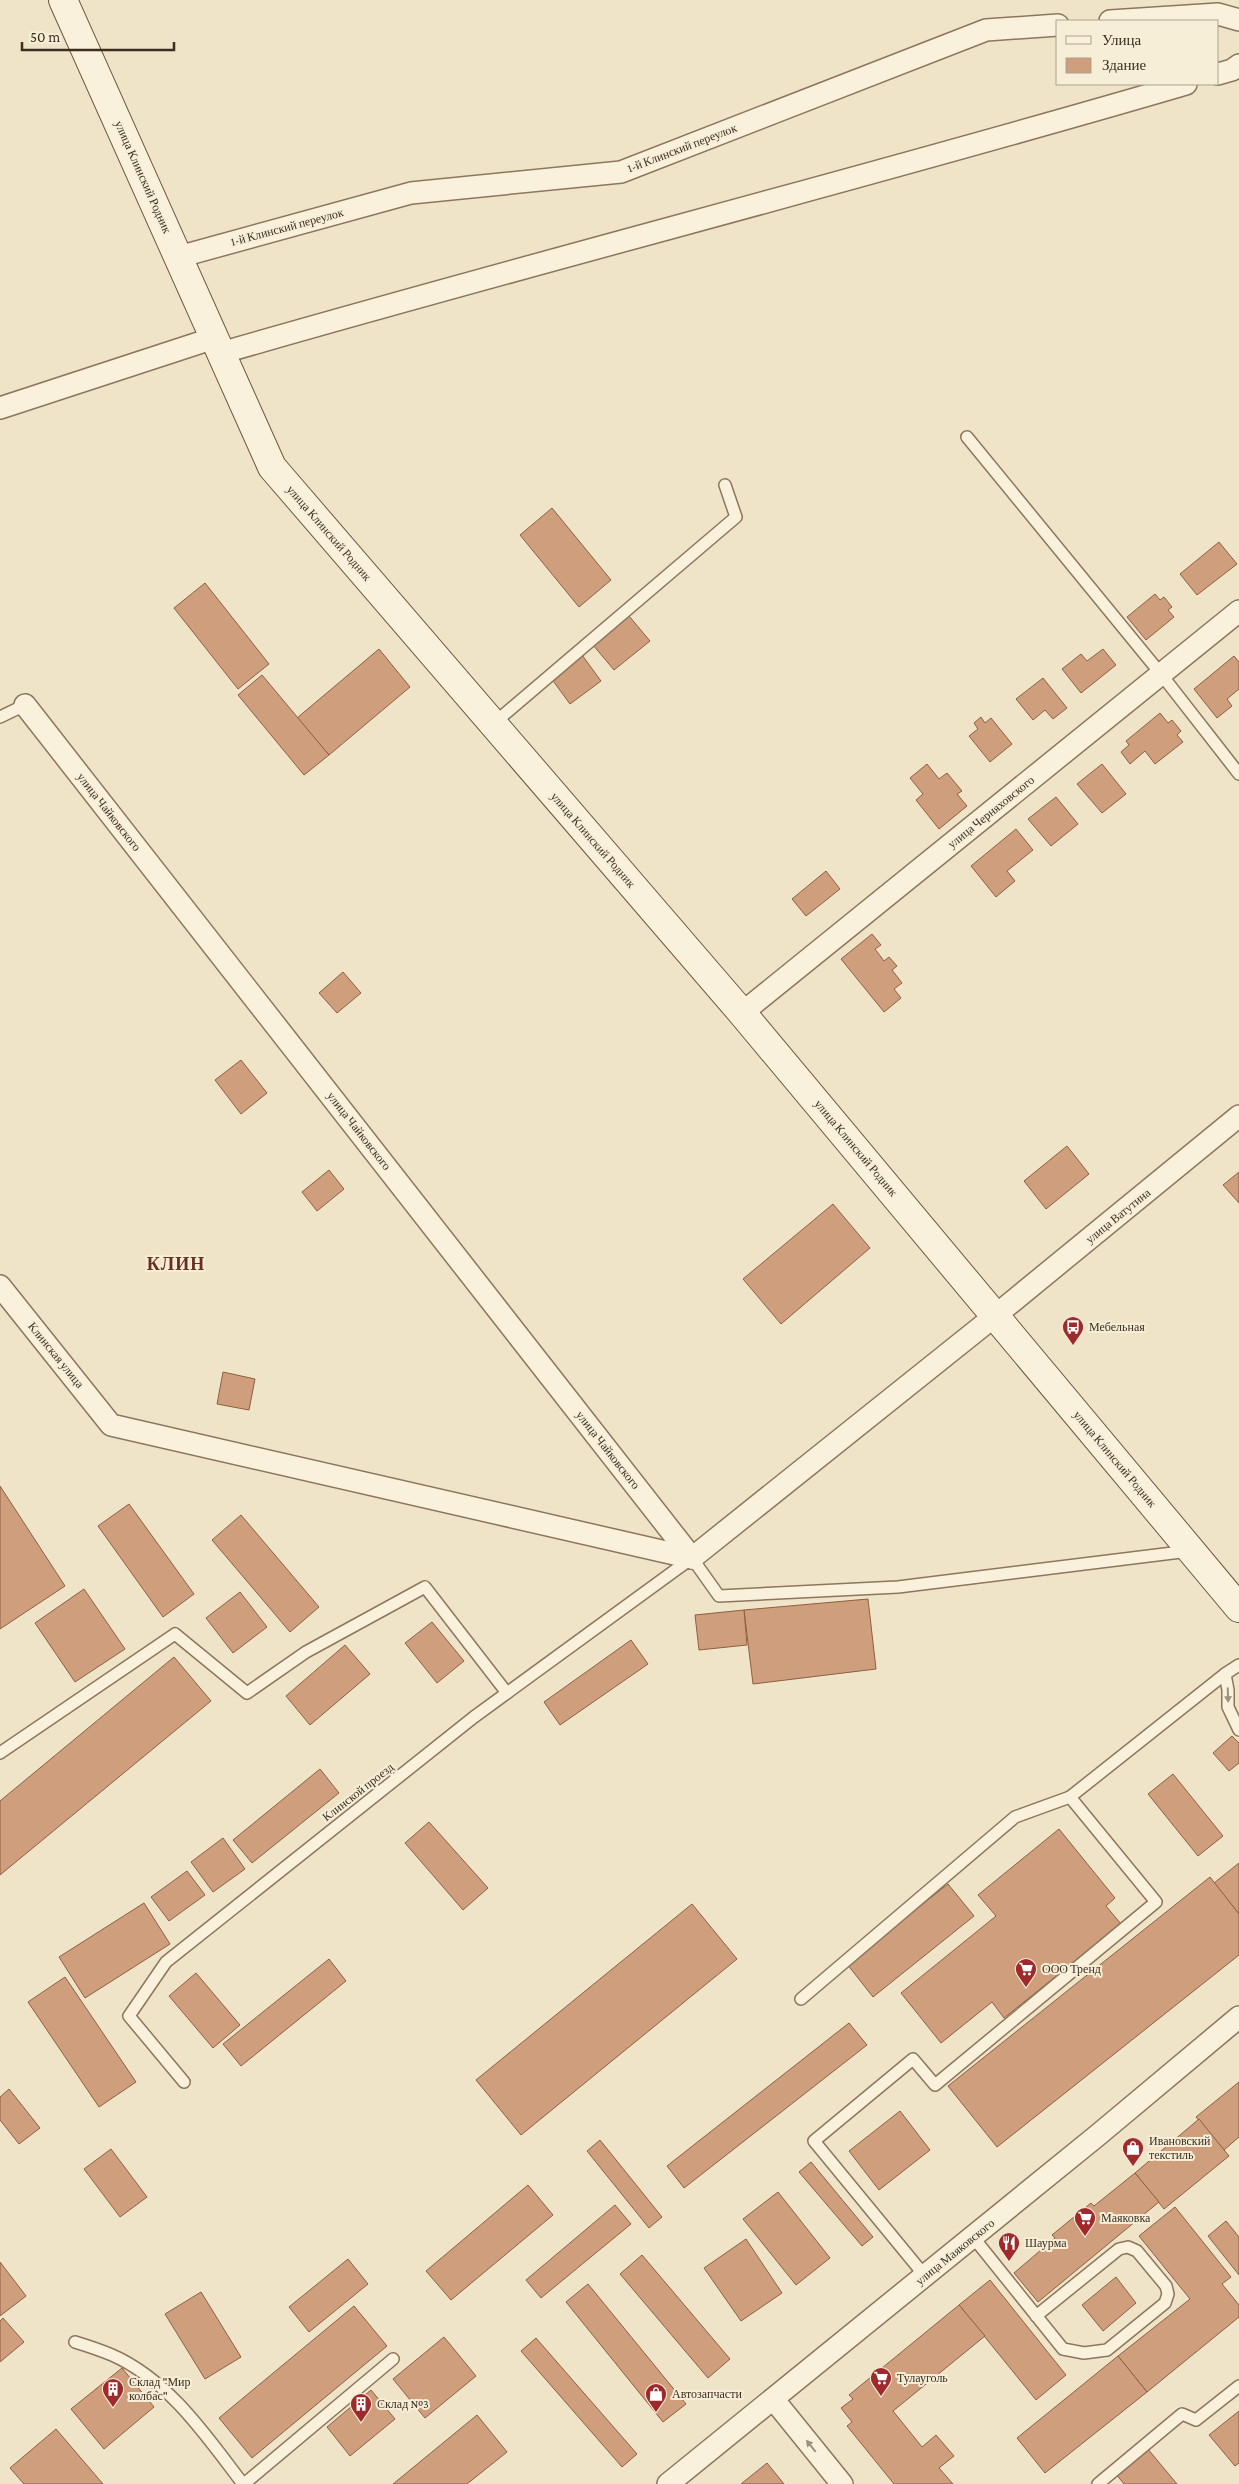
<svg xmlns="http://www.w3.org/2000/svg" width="1239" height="2484" font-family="'Crimson Pro',serif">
<rect width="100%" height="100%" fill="#f0e4c8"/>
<g fill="#cf9f7d" stroke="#8d5f41">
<path d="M 552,508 L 611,580 L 579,607 L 520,535 Z"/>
<path d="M 1219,542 L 1237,564 L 1197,595 L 1180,574 Z"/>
<path d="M 205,583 L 269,664 L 238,689 L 174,608 Z"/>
<path d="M 1155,594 L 1160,600 L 1164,597 L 1172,607 L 1168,610 L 1174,617 L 1146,640 L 1127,617 Z"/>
<path d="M 629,616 L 650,641 L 614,670 L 593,645 Z"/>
<path d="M 379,649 L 410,687 L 329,755 L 297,718 Z"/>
<path d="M 1103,649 L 1116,665 L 1081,693 L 1062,669 L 1081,654 L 1087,661 Z"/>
<path d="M 582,655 L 601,681 L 570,704 L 551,678 Z"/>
<path d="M 1234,656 L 1239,662 L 1239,689 L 1227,699 L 1232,706 L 1217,718 L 1194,689 Z"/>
<path d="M 262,675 L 329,755 L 304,775 L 238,695 Z"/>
<path d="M 1043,678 L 1067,708 L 1053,719 L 1045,710 L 1033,720 L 1016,699 Z"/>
<path d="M 1160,713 L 1168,723 L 1172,720 L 1181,731 L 1177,735 L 1183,742 L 1155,764 L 1145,751 L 1130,764 L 1121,752 L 1129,745 L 1126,741 Z"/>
<path d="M 981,717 L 985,723 L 991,718 L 1012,744 L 990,762 L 969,736 L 978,729 L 974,723 Z"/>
<path d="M 927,764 L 939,779 L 947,773 L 962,791 L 957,794 L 967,806 L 939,829 L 916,800 L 923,794 L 910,778 Z"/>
<path d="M 1102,764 L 1126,794 L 1102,813 L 1077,784 Z"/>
<path d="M 1056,797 L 1078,824 L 1051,846 L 1028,819 Z"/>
<path d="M 1016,829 L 1033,850 L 1007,871 L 1015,881 L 996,897 L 971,866 Z"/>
<path d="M 826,871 L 840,889 L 806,916 L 792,899 Z"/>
<path d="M 872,934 L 881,945 L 875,949 L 884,961 L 889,957 L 897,966 L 892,970 L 902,983 L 894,989 L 901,998 L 884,1012 L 841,959 Z"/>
<path d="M 343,972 L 361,993 L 337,1013 L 319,993 Z"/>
<path d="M 241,1060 L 267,1093 L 241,1114 L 215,1080 Z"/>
<path d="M 1067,1146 L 1089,1174 L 1046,1209 L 1024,1181 Z"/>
<path d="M 329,1170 L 344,1189 L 317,1211 L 302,1192 Z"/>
<path d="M 1239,1172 L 1239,1203 L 1223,1185 Z"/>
<path d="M 833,1204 L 870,1248 L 781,1324 L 743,1279 Z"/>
<path d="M 223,1372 L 255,1379 L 249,1410 L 217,1404 Z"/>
<path d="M 0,1486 L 65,1586 L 0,1629 Z"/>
<path d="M 129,1504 L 194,1594 L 163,1617 L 98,1526 Z"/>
<path d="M 241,1515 L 319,1607 L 290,1632 L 212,1540 Z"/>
<path d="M 84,1589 L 125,1649 L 75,1682 L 35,1623 Z"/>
<path d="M 240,1592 L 267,1627 L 233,1653 L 206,1618 Z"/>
<path d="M 868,1599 L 876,1669 L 753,1684 L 744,1610 Z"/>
<path d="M 744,1610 L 747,1645 L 699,1650 L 695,1615 Z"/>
<path d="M 432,1622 L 464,1661 L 437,1683 L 405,1643 Z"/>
<path d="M 631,1640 L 648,1664 L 560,1725 L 544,1702 Z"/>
<path d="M 345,1645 L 370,1674 L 310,1725 L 286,1696 Z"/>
<path d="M 174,1657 L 211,1701 L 0,1875 L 0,1801 Z"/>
<path d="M 1232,1736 L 1239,1743 L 1239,1763 L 1229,1771 L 1213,1753 Z"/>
<path d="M 320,1769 L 339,1793 L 252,1863 L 233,1840 Z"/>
<path d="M 1173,1774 L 1223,1836 L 1198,1856 L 1148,1794 Z"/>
<path d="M 429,1822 L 488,1888 L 463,1910 L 405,1843 Z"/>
<path d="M 1059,1829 L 1115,1898 L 1106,1906 L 1121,1924 L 1004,2018 L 992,2002 L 941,2043 L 901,1993 L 996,1916 L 978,1895 Z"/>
<path d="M 223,1838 L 245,1869 L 213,1892 L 191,1862 Z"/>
<path d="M 1239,1863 L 1239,1914 L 1214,1883 Z"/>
<path d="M 187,1871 L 205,1895 L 169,1921 L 151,1897 Z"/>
<path d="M 1210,1877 L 1239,1914 L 1239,1955 L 997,2147 L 948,2086 Z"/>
<path d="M 948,1884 L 974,1916 L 873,1997 L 847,1964 Z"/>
<path d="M 144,1903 L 170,1944 L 85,1998 L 59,1957 Z"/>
<path d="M 692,1904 L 737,1959 L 521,2135 L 476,2080 Z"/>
<path d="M 329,1959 L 346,1981 L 241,2066 L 223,2044 Z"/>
<path d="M 196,1973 L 240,2025 L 213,2048 L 169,1996 Z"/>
<path d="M 65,1977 L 136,2082 L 99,2107 L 28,2002 Z"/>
<path d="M 849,2023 L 867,2045 L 684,2188 L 667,2166 Z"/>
<path d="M 1239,2082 L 1239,2137 L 1224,2150 L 1196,2117 Z"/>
<path d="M 9,2089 L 40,2128 L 19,2144 L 0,2120 L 0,2097 Z"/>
<path d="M 900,2111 L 930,2150 L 879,2190 L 849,2151 Z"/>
<path d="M 1199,2119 L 1229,2156 L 1164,2209 L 1135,2173 Z"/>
<path d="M 600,2140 L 662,2217 L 649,2228 L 587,2151 Z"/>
<path d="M 111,2149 L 147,2197 L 120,2217 L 84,2169 Z"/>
<path d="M 811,2162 L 873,2237 L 862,2246 L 799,2172 Z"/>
<path d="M 1135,2173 L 1159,2202 L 1038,2302 L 1014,2273 L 1055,2238 L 1052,2235 L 1091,2203 L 1094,2206 Z"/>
<path d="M 528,2185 L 553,2215 L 451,2300 L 426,2271 Z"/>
<path d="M 778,2192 L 830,2258 L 796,2285 L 743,2219 Z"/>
<path d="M 615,2205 L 631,2224 L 541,2298 L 526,2280 Z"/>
<path d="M 1175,2207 L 1231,2277 L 1222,2284 L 1239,2305 L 1239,2317 L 1147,2392 L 1118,2356 L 1190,2299 L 1139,2236 Z"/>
<path d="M 1226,2221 L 1239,2237 L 1239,2275 L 1208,2236 Z"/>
<path d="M 746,2239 L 782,2293 L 741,2321 L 704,2268 Z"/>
<path d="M 642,2255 L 730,2359 L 708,2378 L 620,2274 Z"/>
<path d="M 348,2259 L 368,2284 L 309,2332 L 289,2307 Z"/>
<path d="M 0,2262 L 26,2296 L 0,2316 Z"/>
<path d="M 1116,2277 L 1136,2303 L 1103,2331 L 1082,2305 Z"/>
<path d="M 990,2280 L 1066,2375 L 1036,2400 L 959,2305 Z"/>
<path d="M 588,2284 L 686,2404 L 663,2422 L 566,2302 Z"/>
<path d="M 201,2292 L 241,2357 L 205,2379 L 165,2314 Z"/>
<path d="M 959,2305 L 985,2336 L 893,2411 L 922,2447 L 936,2435 L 954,2456 L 939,2468 L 953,2484 L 894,2484 L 847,2426 L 852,2422 L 841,2408 L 853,2399 L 849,2395 Z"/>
<path d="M 354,2306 L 387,2346 L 252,2458 L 219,2418 Z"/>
<path d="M 3,2318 L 24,2342 L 0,2362 L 0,2321 Z"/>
<path d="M 444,2337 L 476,2376 L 425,2418 L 393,2379 Z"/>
<path d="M 536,2338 L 637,2454 L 622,2467 L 521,2351 Z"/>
<path d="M 1118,2356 L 1147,2392 L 1045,2473 L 1017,2438 Z"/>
<path d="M 122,2368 L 154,2407 L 104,2449 L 71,2409 Z"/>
<path d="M 371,2390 L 395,2419 L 350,2456 L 327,2427 Z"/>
<path d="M 1239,2411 L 1239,2463 L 1235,2466 L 1209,2435 Z"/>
<path d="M 477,2415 L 507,2452 L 467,2484 L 393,2484 Z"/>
<path d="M 56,2429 L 103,2484 L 24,2484 L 10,2468 Z"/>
<path d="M 1147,2448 L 1177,2484 L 1124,2484 L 1116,2474 Z"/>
<path d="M 767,2463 L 784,2484 L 741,2484 Z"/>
</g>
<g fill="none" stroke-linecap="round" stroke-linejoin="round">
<g stroke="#8d765c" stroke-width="14">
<g id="service">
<path d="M 967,437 L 1161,674 L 1239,774"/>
<path d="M 0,717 L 25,705"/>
<path d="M 493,724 L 736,517 L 725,485"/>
<path d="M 1239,1665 L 1225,1674 L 1228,1690 L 1228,1707 L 1239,1730"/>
<path d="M 0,1753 L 175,1634 L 247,1693 L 306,1652 L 425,1587 L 507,1693"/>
<path d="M 801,1999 L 1015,1817 L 1070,1797"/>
<path d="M 184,2082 L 129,2016 L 166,1962 L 474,1717 L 692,1558 L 719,1596 L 898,1587 L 1189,1551"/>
<path d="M 973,2237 L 1063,2349 L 1084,2353 L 1107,2350 L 1165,2303 L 1168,2294 L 1166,2286 L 1137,2251 L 1128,2247 L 1119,2249 L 1036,2316"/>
<path d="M 925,2276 L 814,2141 L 913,2059 L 935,2085 L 1156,1902 L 1070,1797 L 1225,1674"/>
<path d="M 75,2342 C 88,2346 100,2350 112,2355 C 169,2380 207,2437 243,2484"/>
<path d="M 244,2484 L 393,2359"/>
<path d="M 1098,2484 L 1182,2414 L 1196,2420 L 1239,2386"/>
</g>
</g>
<g stroke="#8d765c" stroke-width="24">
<g id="minor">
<path d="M 1110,21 L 1218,14 L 1239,20"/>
<path d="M 1218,74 L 1232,70 L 1239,65"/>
<path d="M 178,257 L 411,193 L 621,172 L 986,30 L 1058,25"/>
<path d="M 221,353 C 542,260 866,178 1186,84"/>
<path d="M 0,408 L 214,338"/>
<path d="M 25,705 L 692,1558"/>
<path d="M 742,1013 L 1239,611"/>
<path d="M 0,1286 L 111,1425 L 692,1558"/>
<path d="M 692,1558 L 996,1315 L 1239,1116"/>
<path d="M 774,2400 L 842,2484"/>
<path d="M 668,2484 L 1098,2135 L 1239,2017"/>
</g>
</g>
<g stroke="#6f573f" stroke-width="30">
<path id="secondary" d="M 63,0 L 272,467 L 742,1013 L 1239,1608"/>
</g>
<use href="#service" stroke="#faf1dc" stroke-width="11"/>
<use href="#minor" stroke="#faf1dc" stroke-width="21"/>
<use href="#secondary" stroke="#faf1dc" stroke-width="28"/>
</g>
<defs><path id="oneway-solid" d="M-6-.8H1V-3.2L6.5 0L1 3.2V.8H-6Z" transform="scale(1.25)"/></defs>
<g fill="#9c907e">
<use href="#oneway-solid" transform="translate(1228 1695) rotate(88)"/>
<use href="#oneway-solid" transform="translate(811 2446) rotate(-129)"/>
</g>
<defs>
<g id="bus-pin" transform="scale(1.125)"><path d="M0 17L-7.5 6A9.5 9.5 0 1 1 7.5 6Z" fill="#9e2a2b" stroke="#f7eed8"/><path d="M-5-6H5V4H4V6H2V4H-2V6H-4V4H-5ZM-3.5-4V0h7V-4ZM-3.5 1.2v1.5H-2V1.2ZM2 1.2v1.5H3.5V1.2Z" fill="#fff"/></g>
<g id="supermarket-pin" transform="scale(1.125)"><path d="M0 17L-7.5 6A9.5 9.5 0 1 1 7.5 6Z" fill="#9e2a2b" stroke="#f7eed8"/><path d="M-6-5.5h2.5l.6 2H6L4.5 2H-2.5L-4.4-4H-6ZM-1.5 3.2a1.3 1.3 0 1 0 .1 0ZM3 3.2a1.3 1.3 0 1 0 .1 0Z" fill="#fff"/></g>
<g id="shop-pin" transform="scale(1.125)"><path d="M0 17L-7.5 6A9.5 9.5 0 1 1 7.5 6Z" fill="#9e2a2b" stroke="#f7eed8"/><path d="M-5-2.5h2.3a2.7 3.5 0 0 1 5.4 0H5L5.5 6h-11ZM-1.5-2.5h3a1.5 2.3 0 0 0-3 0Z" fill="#fff"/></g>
<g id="restaurant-pin" transform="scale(1.125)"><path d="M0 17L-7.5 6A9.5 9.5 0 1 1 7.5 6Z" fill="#9e2a2b" stroke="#f7eed8"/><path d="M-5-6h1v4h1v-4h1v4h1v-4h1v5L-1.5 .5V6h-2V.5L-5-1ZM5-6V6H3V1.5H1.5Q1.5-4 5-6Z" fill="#fff"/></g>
<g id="building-pin" transform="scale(1.125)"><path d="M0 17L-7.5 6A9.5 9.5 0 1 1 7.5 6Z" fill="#9e2a2b" stroke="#f7eed8"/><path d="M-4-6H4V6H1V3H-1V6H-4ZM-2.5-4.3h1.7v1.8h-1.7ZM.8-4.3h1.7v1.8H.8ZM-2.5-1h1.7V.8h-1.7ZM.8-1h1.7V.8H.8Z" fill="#fff"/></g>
</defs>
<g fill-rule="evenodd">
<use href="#bus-pin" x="1073" y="1327"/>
<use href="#supermarket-pin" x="1026" y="1969"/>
<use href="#shop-pin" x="1133" y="2148"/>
<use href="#supermarket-pin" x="1085" y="2218"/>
<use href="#restaurant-pin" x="1009" y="2243"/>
<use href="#supermarket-pin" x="881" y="2378"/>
<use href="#building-pin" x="113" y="2389"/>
<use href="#shop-pin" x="656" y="2394"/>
<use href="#building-pin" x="361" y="2404"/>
</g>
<g text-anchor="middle" stroke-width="4" stroke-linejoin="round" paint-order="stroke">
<g font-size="12" fill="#3d2e20" stroke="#f7eed8">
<text transform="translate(682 148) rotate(-21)" y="4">1-й Клинский переулок</text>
<text transform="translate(143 177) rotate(66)" y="4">улица Клинский Родник</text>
<text transform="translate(287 227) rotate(-15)" y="4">1-й Клинский переулок</text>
<text transform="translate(329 533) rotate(49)" y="4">улица Клинский Родник</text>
<text transform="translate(109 812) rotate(52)" y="4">улица Чайковского</text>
<text transform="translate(991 812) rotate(-39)" y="4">улица Черняховского</text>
<text transform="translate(593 840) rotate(49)" y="4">улица Клинский Родник</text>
<text transform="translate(359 1131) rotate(52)" y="4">улица Чайковского</text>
<text transform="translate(856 1148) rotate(50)" y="4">улица Клинский Родник</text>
<text transform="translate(1118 1216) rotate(-39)" y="4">улица Ватутина</text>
<text transform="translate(56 1355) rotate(51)" y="4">Клинская улица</text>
<text transform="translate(608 1450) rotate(52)" y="4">улица Чайковского</text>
<text transform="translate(1115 1459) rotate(50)" y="4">улица Клинский Родник</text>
<text transform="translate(358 1792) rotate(-38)" y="4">Клинской проезд</text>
<text transform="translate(955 2252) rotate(-39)" y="4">улица Маяковского</text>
</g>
<g font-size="12" fill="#3d2e20" stroke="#f7eed8" text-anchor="start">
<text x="1089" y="1331">Мебельная</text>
<text x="1042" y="1973">ООО Тренд</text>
<text x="1149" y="2145">Ивановский<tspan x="1149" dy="14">текстиль</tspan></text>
<text x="1101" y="2222">Маяковка</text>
<text x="1025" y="2247">Шаурма</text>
<text x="897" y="2382">Тулауголь</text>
<text x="129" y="2386">Склад "Мир<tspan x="129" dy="14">колбас"</tspan></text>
<text x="672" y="2398">Автозапчасти</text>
<text x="377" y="2408">Склад №3</text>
</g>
<g font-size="18" font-weight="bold" letter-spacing="1" fill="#6b2e1e" stroke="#f7eed8">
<text x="176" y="1270">КЛИН</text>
</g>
</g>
<rect x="1056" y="20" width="162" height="65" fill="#f7eed8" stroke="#ada18e"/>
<rect x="1066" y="36" width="25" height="8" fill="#faf1dc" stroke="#ada18e"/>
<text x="1102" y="45" font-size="15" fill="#3d2e20">Улица</text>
<rect x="1066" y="58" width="25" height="15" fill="#cf9f7d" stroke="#ada18e"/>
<text x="1102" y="70" font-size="15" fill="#3d2e20">Здание</text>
<path d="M22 42v8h152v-8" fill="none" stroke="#3d2e20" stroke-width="2.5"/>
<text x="30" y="42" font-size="15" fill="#3d2e20" stroke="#f7eed8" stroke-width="4" paint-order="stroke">50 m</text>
</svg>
